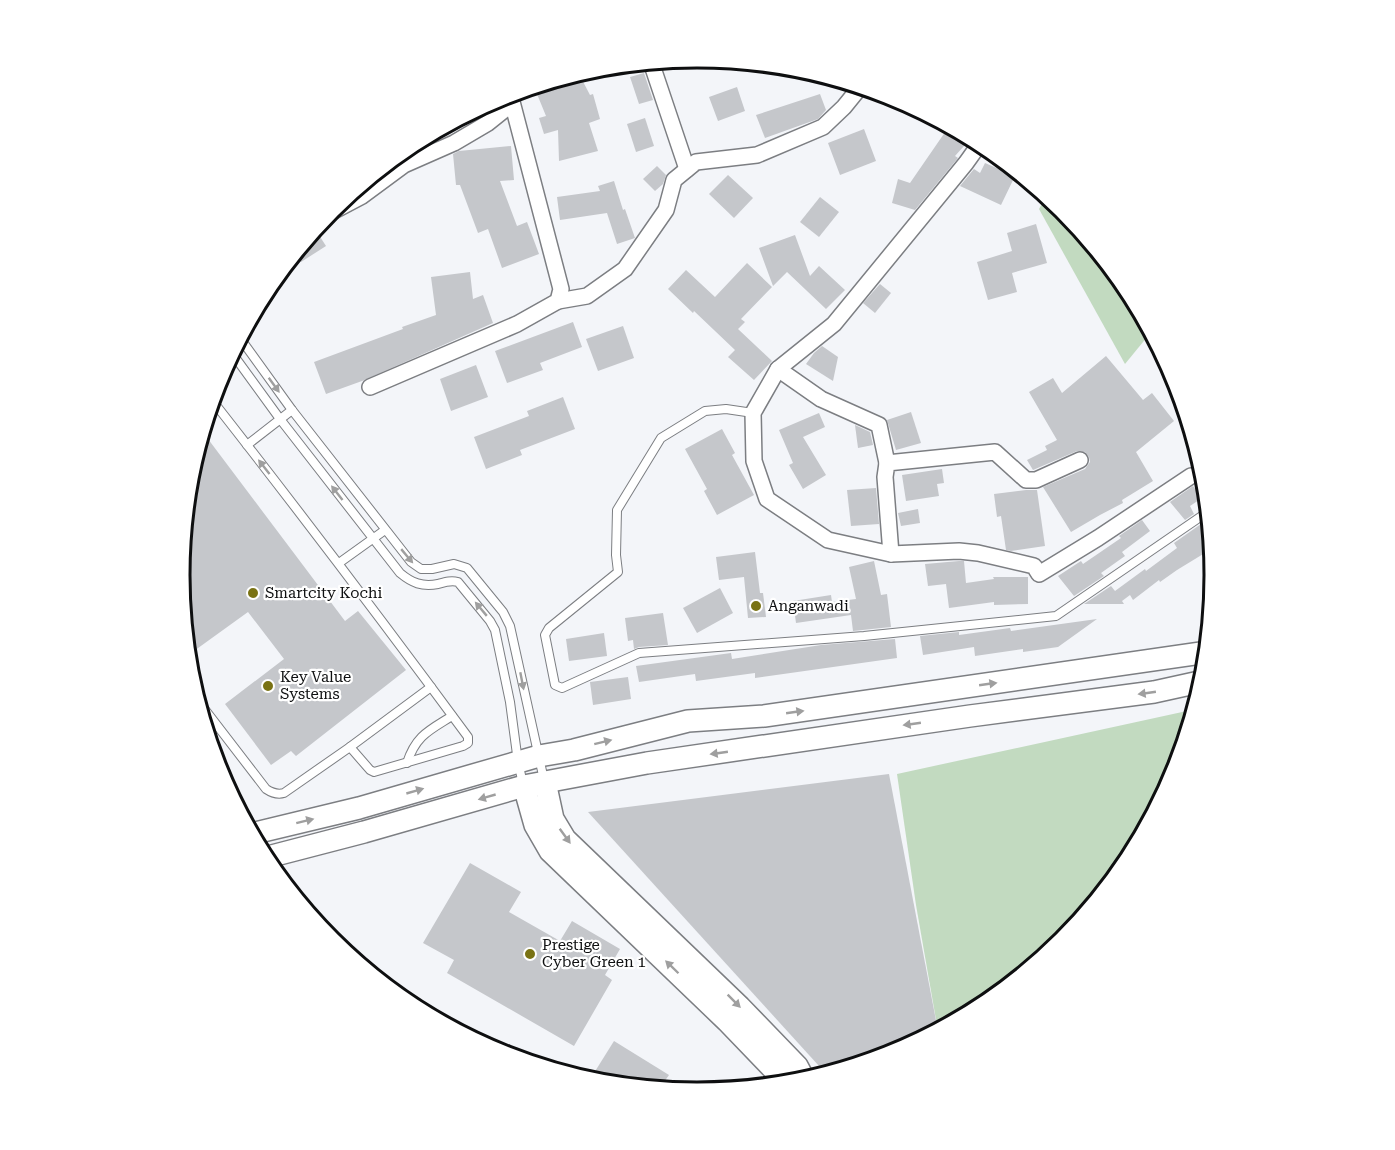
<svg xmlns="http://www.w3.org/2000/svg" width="1395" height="1150" font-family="'Roboto Serif',serif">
<rect width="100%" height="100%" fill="#f3f5f9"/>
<g fill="#c2dac0">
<path d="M 1047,195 L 1064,209 L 1128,287 L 1152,331 L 1125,364 L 1039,209 Z"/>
<path d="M 1196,709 L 1176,774 L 1128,863 L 1064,942 L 985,1006 L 938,1031 L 916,905 L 897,774 Z"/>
</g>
<path fill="#88b9bd" d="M 287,878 L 371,974 L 331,941 L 281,880 Z"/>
<g fill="#c5c7cb">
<path d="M 578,72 L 590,95 L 593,94 L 600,119 L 589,123 L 598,151 L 559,161 L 558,130 L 544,134 L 539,118 L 546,116 L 537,94 L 545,91 L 544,86 L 562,80 L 561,78 Z"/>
<path d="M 644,73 L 653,100 L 639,104 L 630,77 Z"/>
<path d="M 737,87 L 745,111 L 718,121 L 709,97 Z"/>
<path d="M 820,94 L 826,110 L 818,119 L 765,138 L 756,115 Z"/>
<path d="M 645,118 L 654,146 L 636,152 L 627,124 Z"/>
<path d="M 950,125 L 972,137 L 955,156 L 958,158 L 915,210 L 892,203 L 898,179 L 910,183 Z"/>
<path d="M 864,129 L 876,161 L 840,175 L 828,143 Z"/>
<path d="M 511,146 L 514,180 L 500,181 L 517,226 L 527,222 L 539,254 L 502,268 L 488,229 L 478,233 L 460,185 L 456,185 L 453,154 L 459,151 Z"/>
<path d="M 985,163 L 1015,176 L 1001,205 L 960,186 L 974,169 L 980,173 Z"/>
<path d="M 657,166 L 666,175 L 663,184 L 655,191 L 643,179 Z"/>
<path d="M 728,175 L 753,198 L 734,218 L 709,194 Z"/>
<path d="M 614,181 L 623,210 L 625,209 L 635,238 L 617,244 L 607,213 L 560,220 L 557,197 L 600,191 L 598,186 Z"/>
<path d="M 820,197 L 839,212 L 819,237 L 800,222 Z"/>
<path d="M 1036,224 L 1047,263 L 1012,273 L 1017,292 L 988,300 L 977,262 L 1012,251 L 1007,233 Z"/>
<path d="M 315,229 L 326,246 L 301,262 L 295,253 Z"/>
<path d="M 795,235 L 810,276 L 819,266 L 845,290 L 826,309 L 787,272 L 773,286 L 759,248 Z"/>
<path d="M 747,263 L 772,287 L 741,319 L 745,322 L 738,329 L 772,361 L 754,380 L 728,357 L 735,350 L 694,311 L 693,313 L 668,289 L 686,270 L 715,297 Z"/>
<path d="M 470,272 L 473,299 L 483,295 L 493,323 L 362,381 L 326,394 L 314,362 L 403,329 L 402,327 L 436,315 L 431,277 Z"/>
<path d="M 880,284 L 891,293 L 875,313 L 863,303 Z"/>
<path d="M 573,322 L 582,347 L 540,363 L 543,370 L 507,383 L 495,351 Z"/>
<path d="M 623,326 L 634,358 L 598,371 L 586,339 Z"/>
<path d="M 822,346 L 838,357 L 833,381 L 806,364 L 814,353 Z"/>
<path d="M 1106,356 L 1143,400 L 1152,393 L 1174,421 L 1136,452 L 1153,481 L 1122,500 L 1123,503 L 1100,515 L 1071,532 L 1043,487 L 1085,469 L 1090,462 L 1089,457 L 1085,452 L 1077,451 L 1033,470 L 1027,460 L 1047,450 L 1045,446 L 1057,440 L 1029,392 L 1053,378 L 1062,393 Z"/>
<path d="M 476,365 L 488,397 L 451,411 L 440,379 Z"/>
<path d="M 563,397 L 575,429 L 520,450 L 522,455 L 486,469 L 474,437 L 529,416 L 527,411 Z"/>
<path d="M 911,412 L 921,443 L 896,450 L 887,420 Z"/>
<path d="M 819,413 L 825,427 L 803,437 L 826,475 L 803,489 L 789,465 L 793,463 L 779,430 Z"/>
<path d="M 855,425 L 870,432 L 873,445 L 858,448 Z"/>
<path d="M 722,429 L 735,453 L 732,455 L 754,495 L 717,515 L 704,491 L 707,489 L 685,449 Z"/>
<path d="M 202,431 L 345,621 L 358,611 L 406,670 L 296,756 L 291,751 L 271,765 L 225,704 L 284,659 L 248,612 L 187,656 L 180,575 L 190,474 Z"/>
<path d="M 942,469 L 944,483 L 937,484 L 939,496 L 906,501 L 902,475 Z"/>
<path d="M 1193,486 L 1202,498 L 1190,506 L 1194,514 L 1185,520 L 1170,502 Z"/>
<path d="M 876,488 L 879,524 L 851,526 L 847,490 Z"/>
<path d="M 1026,490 L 1037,490 L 1045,546 L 1011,551 L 1006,550 L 1001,516 L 997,517 L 994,494 Z"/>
<path d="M 918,509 L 920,523 L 901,526 L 898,513 Z"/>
<path d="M 1142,520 L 1150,531 L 1122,552 L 1125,556 L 1101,573 L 1104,576 L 1074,596 L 1058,576 L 1081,561 L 1083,564 L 1121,538 L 1119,536 Z"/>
<path d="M 1201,524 L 1212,543 L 1213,548 L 1177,570 L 1160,582 L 1159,580 L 1133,600 L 1130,595 L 1122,601 L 1124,604 L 1084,604 L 1111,586 L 1115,591 L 1145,569 L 1146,571 L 1177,548 L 1174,543 Z"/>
<path d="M 755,552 L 760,593 L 763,593 L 766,617 L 748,618 L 744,577 L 719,580 L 716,557 Z"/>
<path d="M 874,561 L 881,595 L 887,594 L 891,627 L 853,631 L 851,615 L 796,623 L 793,601 L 831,595 L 832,602 L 856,599 L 849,567 Z"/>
<path d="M 959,561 L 964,561 L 966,583 L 994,579 L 993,577 L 1028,577 L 1028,604 L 994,605 L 994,602 L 949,608 L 946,584 L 928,586 L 925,564 Z"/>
<path d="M 720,588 L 733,613 L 697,633 L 683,608 Z"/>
<path d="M 663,613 L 668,645 L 639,647 L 634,649 L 633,640 L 628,641 L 625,618 Z"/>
<path d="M 1097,619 L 1058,647 L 1023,652 L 1023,649 L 975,656 L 974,647 L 923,655 L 920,636 L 959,632 L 959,635 L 1010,628 L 1011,631 Z"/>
<path d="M 604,633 L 607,656 L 569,661 L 566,639 Z"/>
<path d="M 895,639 L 897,658 L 755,678 L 755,673 L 696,681 L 695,674 L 639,682 L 636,666 L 731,653 L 732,659 L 821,645 Z"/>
<path d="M 628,677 L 631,699 L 593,705 L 590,682 Z"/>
<path d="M 889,774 L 938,1031 L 895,1054 L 880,1058 L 819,1066 L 588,812 Z"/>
<path d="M 470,863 L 521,892 L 509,912 L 560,941 L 572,921 L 620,949 L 605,975 L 612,980 L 574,1046 L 447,973 L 454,960 L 423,943 Z"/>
<path d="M 614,1041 L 669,1075 L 659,1089 L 596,1083 L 589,1081 Z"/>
</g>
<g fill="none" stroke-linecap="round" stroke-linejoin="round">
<g stroke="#7c7e82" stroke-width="10">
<g id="lane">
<path d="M 240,338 L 292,410 L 411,562 L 421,569 L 432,569 L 454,564 L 467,568 L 503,612 L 510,626 L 544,780"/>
<path d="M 232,353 L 280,419 L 400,573 C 412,583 422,587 438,584 C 445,582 451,580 458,582 L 490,621 L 495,630 L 510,702 L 518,762 L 523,784"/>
<path d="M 753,413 L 726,409 L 705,411 L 661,438 L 617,510 L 616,555 L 618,572 L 549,628 L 545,635 L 555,685 L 562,688 L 639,653 L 864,636 L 1056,616 L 1209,511"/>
<path d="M 247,445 L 292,410"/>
<path d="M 339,563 L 385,530"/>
<path d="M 196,698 L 266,789 C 272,793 277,795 284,793 L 350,747 L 370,770 L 374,772 L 463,746 L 468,743 L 468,737 C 384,623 299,511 212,400"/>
<path d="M 350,747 L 431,687"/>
<path d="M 407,763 C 416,735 430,730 452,716"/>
</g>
</g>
<g stroke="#7c7e82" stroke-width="18">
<g id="street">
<path d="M 651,62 L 687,169"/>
<path d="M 981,142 L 966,163 L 834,324 L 778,369 L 753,413 L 754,461 L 767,499 L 828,540 L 891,554 L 959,551 L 978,553 L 1034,566 L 1039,574 L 1098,538 L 1191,476"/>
<path d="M 326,215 L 362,196 L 404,165 L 454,143 L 488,123 L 503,111 L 513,95"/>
<path d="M 558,301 L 587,296 L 625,269 L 666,210 L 674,180 L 696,162 L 757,155 L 823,127 L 844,107 L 861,86"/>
<path d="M 778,369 L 821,399 L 879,425 L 887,463"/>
<path d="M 370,387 L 517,324 L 558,301 L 561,289 L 511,98 L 508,94"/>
<path d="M 891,554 L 885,477 L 887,463 L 995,452 L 1026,480 L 1036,480 L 1080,460"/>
</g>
</g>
<g stroke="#7c7e82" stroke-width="24">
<g id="secondary">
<path d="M 545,782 L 553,819 L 565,839 L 740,1007 L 797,1066 L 805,1081"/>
<path d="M 524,786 L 535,825 L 550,851 L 727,1021 L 781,1077 L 785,1084"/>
<path d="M 251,834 L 359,808 L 539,756 L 574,750 L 688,721 L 764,716 L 1208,652"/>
<path d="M 264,858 L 364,832 L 524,786 L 647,763 L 970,716 L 1154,692 L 1204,681"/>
</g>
</g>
<use href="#lane" stroke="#fff" stroke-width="8"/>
<use href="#street" stroke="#fff" stroke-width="15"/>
<use href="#secondary" stroke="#fff" stroke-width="21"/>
</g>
<defs><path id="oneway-solid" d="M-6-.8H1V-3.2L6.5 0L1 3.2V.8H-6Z" transform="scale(1.5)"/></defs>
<g fill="#9f9f9f">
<use href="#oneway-solid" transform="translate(274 385) rotate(54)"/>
<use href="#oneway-solid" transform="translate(264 467) rotate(-128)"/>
<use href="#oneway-solid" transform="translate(337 493) rotate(-128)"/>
<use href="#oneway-solid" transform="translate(407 556) rotate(50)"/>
<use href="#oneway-solid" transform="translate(481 609) rotate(-130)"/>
<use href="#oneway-solid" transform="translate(522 681) rotate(79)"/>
<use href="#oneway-solid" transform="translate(988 684) rotate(-8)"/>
<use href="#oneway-solid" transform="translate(1147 693) rotate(172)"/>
<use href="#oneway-solid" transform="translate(795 712) rotate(-8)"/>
<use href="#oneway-solid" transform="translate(912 724) rotate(172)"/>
<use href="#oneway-solid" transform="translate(603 742) rotate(-14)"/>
<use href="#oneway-solid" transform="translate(719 753) rotate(172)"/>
<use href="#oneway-solid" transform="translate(415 791) rotate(-16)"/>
<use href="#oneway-solid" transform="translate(487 797) rotate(164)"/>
<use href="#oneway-solid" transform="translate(305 821) rotate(-14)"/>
<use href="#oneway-solid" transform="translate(565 836) rotate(54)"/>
<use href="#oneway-solid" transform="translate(672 967) rotate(-136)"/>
<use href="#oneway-solid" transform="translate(734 1001) rotate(45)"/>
</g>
<g fill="#797213" stroke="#fff" stroke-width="2">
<circle cx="253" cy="593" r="6"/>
<circle cx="756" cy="606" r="6"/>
<circle cx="268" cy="686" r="6"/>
<circle cx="530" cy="954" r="6"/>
</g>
<g text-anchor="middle" stroke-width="4.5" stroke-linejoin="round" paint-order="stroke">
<g font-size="15" fill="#0e0f10" stroke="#fff" text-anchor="start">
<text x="265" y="598">Smartcity Kochi</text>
<text x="768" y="611">Anganwadi</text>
<text x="280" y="682">Key Value<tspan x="280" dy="17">Systems</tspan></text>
<text x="542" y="950">Prestige<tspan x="542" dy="17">Cyber Green 1</tspan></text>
</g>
</g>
<path d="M0 0H1395V1150H0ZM190 575a507 507 0 1 1 1014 0a507 507 0 1 1-1014 0Z" fill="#fff" fill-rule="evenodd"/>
<path fill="none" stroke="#0e0f10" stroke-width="3" d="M190 575a507 507 0 1 1 1014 0a507 507 0 1 1-1014 0Z"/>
</svg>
